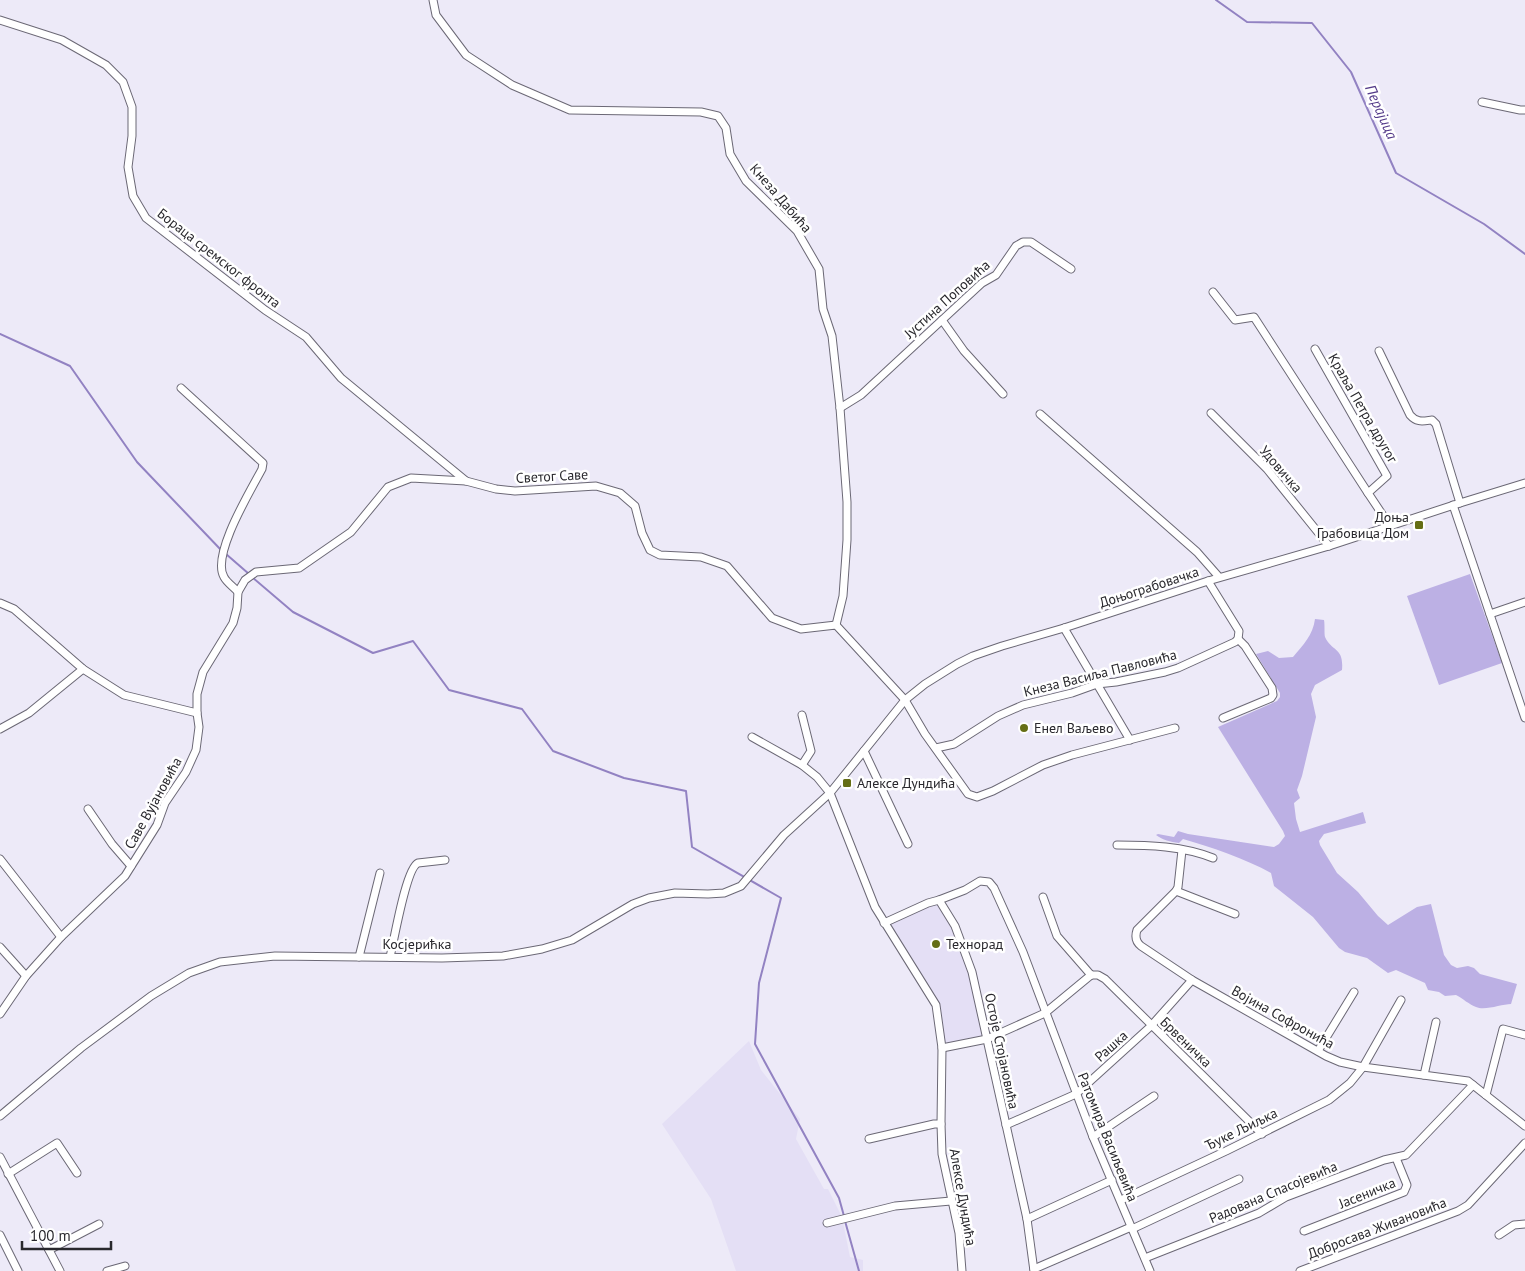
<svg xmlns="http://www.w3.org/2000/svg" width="1525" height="1271" font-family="'PT Sans',sans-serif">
<rect width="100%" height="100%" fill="#edeaf8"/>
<g fill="#e4dff5">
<path d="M 939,900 L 961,941 L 987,1039 L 942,1048 L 938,1015 L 884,923 Z"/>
<path d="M 749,1041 L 761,1070 L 800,1119 L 796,1139 L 824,1189 L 828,1189 L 842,1217 L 850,1257 L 863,1260 L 863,1271 L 736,1271 L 711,1199 L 662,1124 Z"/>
</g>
<g fill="#bcb0e4">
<path d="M 1470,574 L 1502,663 L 1439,685 L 1407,596 Z"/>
<path d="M 1315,619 L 1324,620 C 1325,625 1324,633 1325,637 C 1332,652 1344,647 1342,670 L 1315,685 L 1311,694 L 1316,717 L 1302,776 L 1297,790 L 1300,798 L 1294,803 L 1296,819 L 1300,832 L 1363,812 L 1366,823 L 1324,834 L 1319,841 L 1320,845 L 1337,873 L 1358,892 L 1378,916 L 1388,925 L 1417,907 L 1431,904 L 1444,955 L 1451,965 L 1457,968 L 1468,966 L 1474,968 L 1480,974 L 1517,984 L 1511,1004 C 1502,1004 1485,1011 1476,1007 C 1470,1005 1462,998 1456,995 L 1445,996 L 1439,992 L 1428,990 L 1425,983 L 1396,970 L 1388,973 L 1367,958 L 1345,952 L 1339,948 L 1313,917 L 1274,886 L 1271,873 C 1246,859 1211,847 1183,839 L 1179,843 C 1170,842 1163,840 1156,835 L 1158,834 L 1174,837 L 1178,831 L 1188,834 L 1274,847 L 1279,844 L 1285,836 L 1283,831 L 1218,727 L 1277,701 L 1280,697 L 1280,693 L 1256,654 L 1268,651 L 1279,658 L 1293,657 C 1303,645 1313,635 1315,619 Z"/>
</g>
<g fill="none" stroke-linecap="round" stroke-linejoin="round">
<g stroke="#9282c2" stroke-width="2">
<path d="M 1216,0 L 1247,22 L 1312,23 L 1351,72 L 1396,173 L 1484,224 L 1525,254"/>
<path d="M 0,334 L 70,366 L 137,462 L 222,551"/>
<path d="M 226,554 L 249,574"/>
<path d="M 252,577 L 293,612 L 373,653 L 413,641 L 449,690 L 522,709 L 553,751 L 624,778 L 686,791 L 692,847 L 781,898 L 759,983 L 755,1044 L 839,1198 L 844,1216"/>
<path d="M 845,1221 L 859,1271"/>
</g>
<g stroke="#6b6875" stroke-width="9">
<g id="minor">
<path d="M 433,0 L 436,15 L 466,55 L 512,85 L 570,110 L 701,112 L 718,116 L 726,128 L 730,154 L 746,181 L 797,231 L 819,269 L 823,309 L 832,336 L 840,408 L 847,502 L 847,540 L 843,596 L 836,625"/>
<path d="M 0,20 L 62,40 L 106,65 L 123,82 L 132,107 L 132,136 L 128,167 L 133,196 L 146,218 L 265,310 L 306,337 L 341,378 L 466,481"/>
<path d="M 1482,102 L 1520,110 L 1525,110"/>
<path d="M 1213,292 L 1235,320 L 1254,317 L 1368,493"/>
<path d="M 942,320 L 964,351 L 1003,394"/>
<path d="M 1315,349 L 1387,476 L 1368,493 L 1390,526"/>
<path d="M 1379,351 L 1410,415 C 1417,423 1423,421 1432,420 L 1436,424 L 1460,503"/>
<path d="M 181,388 L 263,463 L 262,469 C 251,490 211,555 224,577 C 227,583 234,587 238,592"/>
<path d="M 840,408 L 861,395 L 982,283 L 996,275 L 1016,246 L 1023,242 L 1031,242 L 1071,269"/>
<path d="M 1211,413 L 1267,469 L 1329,546"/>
<path d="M 1040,414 L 1197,552 L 1219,577"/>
<path d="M 1453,505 L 1525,718"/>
<path d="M 0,603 L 14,609 L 83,669 L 124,695 L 197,713"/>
<path d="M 1490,614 L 1525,602"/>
<path d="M 1064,628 L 1130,740"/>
<path d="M 802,715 L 811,751 L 802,765"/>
<path d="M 1223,718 L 1271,698 L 1273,695 L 1272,688 L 1245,646 L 1238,639"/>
<path d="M 0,729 L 29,713 L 83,669"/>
<path d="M 752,737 L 802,765 L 817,777 L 830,793 L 875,907 L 936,1005 L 942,1048 L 941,1124 L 942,1154 L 959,1233 L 962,1271"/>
<path d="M 936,748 L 954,744 L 998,716 L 1023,705 L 1072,693 L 1097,684 L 1116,682 L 1165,672 L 1178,668 L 1235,642 L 1238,639 L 1239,631 L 1208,581"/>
<path d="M 864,751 L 908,844"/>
<path d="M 88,809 L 112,844 L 131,866"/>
<path d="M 1117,845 C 1149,845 1183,846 1213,858"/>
<path d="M 1182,850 L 1178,887 L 1176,891 L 1137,930 C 1135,936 1136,942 1141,946 L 1192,980 L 1326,1056 L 1340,1062 L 1363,1067 L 1468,1081 L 1525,1126"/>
<path d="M 0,859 L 61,937"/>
<path d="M 1176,891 L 1235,914"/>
<path d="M 1043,897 L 1057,936 L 1091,975"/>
<path d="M 939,900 L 965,890 L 980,881 L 989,882 L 994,888 L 1023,952 L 1093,1137 L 1150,1271"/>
<path d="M 884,923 L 928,903 L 939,900 L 955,926 L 972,972 L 1027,1219 L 1034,1271"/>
<path d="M 0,947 L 26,976"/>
<path d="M 359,957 L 380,873"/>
<path d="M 390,957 C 394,941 406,868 418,863 L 445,860"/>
<path d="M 1091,975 L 1098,975 L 1105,979 L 1262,1134"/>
<path d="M 0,1014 L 26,976 L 61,937 L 125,876 L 157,825 L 165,803 L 186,772 L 196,750 L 199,727 L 197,713 L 197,694 L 203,672 L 233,623 L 237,608 L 238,592 L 245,580 L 256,572 L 299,568 L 351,532 L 388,487 L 411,478 L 466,481 L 496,489 L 515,491 L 596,486 L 620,493 L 635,506 L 642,533 L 650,550 L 660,555 L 701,557 L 727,566 L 772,618 L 801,629 L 836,625 L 905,700 L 925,734 L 968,794 L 977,797 L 993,791 L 1043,765 L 1072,755 L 1175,728"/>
<path d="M 942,1048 L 987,1039 L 1045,1013 L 1091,975"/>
<path d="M 1318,1051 L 1354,992"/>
<path d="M 1424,1075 L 1436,1022"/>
<path d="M 1486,1095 L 1503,1029 L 1525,1035"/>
<path d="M 0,1116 L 81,1048 L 151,996 L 189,973 L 220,962 L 275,956 L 442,958 L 503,956 L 542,949 L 572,940 L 633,904 L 649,898 L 675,893 L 708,894 L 724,893 L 741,886 L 784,835 L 830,793 L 905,700 L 925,684 L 957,664 L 973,656 L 1002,646 L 1064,628 L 1208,581 L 1329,546 L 1460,503 L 1525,483"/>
<path d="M 1006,1125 L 1076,1094 L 1151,1026 L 1192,980"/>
<path d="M 1093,1137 L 1154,1096"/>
<path d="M 869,1139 L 934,1124 L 941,1124"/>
<path d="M 0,1157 L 60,1271"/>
<path d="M 8,1174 L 57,1143 L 77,1173"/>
<path d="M 1121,1200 L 1226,1151 L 1329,1100 L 1350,1083 L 1363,1067 L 1401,1000"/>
<path d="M 1027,1219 L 1112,1180"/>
<path d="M 827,1223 L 895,1206 L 951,1201"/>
<path d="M 1132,1229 L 1239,1179"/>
<path d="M 1304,1231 L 1404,1192 L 1407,1185 L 1396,1158"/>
<path d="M 0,1235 L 18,1271"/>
<path d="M 1499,1235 L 1514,1225 L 1525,1224"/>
<path d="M 49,1250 L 99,1224"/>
<path d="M 1145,1258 L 1259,1213 L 1286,1197 L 1384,1160 L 1406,1155 L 1473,1085"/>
<path d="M 1034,1269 L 1131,1227"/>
<path d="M 107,1271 L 125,1266"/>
<path d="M 1300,1271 L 1458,1211 L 1468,1205 L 1525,1143"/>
</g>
</g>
<use href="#minor" stroke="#fff" stroke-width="7"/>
</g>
<g fill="#656e15" stroke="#fff" stroke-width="2">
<rect x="1414" y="520" width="10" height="10" rx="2.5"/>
<circle cx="1024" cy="728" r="5"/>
<rect x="842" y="778" width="10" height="10" rx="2.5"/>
<circle cx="936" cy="944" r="5"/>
</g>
<g text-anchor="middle" stroke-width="5" stroke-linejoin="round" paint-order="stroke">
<g font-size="14" fill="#29282d" stroke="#fff">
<text transform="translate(781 198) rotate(49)" y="5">Кнеза Дабића</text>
<text transform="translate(219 258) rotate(38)" y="5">Бораца сремског фронта</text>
<text transform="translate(947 299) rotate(-42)" y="5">Јустина Поповића</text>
<text transform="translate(1363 408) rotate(60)" y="5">Краља Петра другог</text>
<text transform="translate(1281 469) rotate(49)" y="5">Удовичка</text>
<text transform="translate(552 476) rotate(-3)" y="5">Светог Саве</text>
<text transform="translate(1149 587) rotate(-18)" y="5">Доњограбовачка</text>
<text transform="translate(1100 673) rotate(-14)" y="5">Кнеза Васиља Павловића</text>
<text transform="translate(153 803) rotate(-61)" y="5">Саве Вујановића</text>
<text x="417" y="949">Косјерићка</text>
<text transform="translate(1283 1017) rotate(29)" y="5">Војина Софронића</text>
<text transform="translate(1186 1042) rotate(44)" y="5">Брвеничка</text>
<text transform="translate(1111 1046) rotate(-42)" y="5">Рашка</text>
<text transform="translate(1002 1051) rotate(78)" y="5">Остоје Стојановића</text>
<text transform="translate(1241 1129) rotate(-26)" y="5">Ђуке Љиљка</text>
<text transform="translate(1108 1137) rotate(68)" y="5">Ратомира Васиљевића</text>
<text transform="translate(1273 1192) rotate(-23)" y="5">Радована Спасојевића</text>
<text transform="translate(1367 1193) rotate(-22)" y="5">Јасеничка</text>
<text transform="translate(963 1197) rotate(80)" y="5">Алексе Дундића</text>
<text transform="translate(1377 1228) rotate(-21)" y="5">Добросава Живановића</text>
</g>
<g font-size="14" fill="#29282d" stroke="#fff" text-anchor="start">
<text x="1409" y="522" text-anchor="end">Доња<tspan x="1409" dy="16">Грабовица Дом</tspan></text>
<text x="1034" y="733">Енел Ваљево</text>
<text x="857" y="788">Алексе Дундића</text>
<text x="946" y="949">Технорад</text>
</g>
<g font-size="15" font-style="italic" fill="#543b89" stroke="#fff">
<text transform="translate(1381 112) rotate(66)" y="5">Перајица</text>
</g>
</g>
<path d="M22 1241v8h89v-8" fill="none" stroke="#29282d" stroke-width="2.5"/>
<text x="30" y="1241" font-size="15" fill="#29282d" stroke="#ffffff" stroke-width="4" paint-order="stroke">100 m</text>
</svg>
